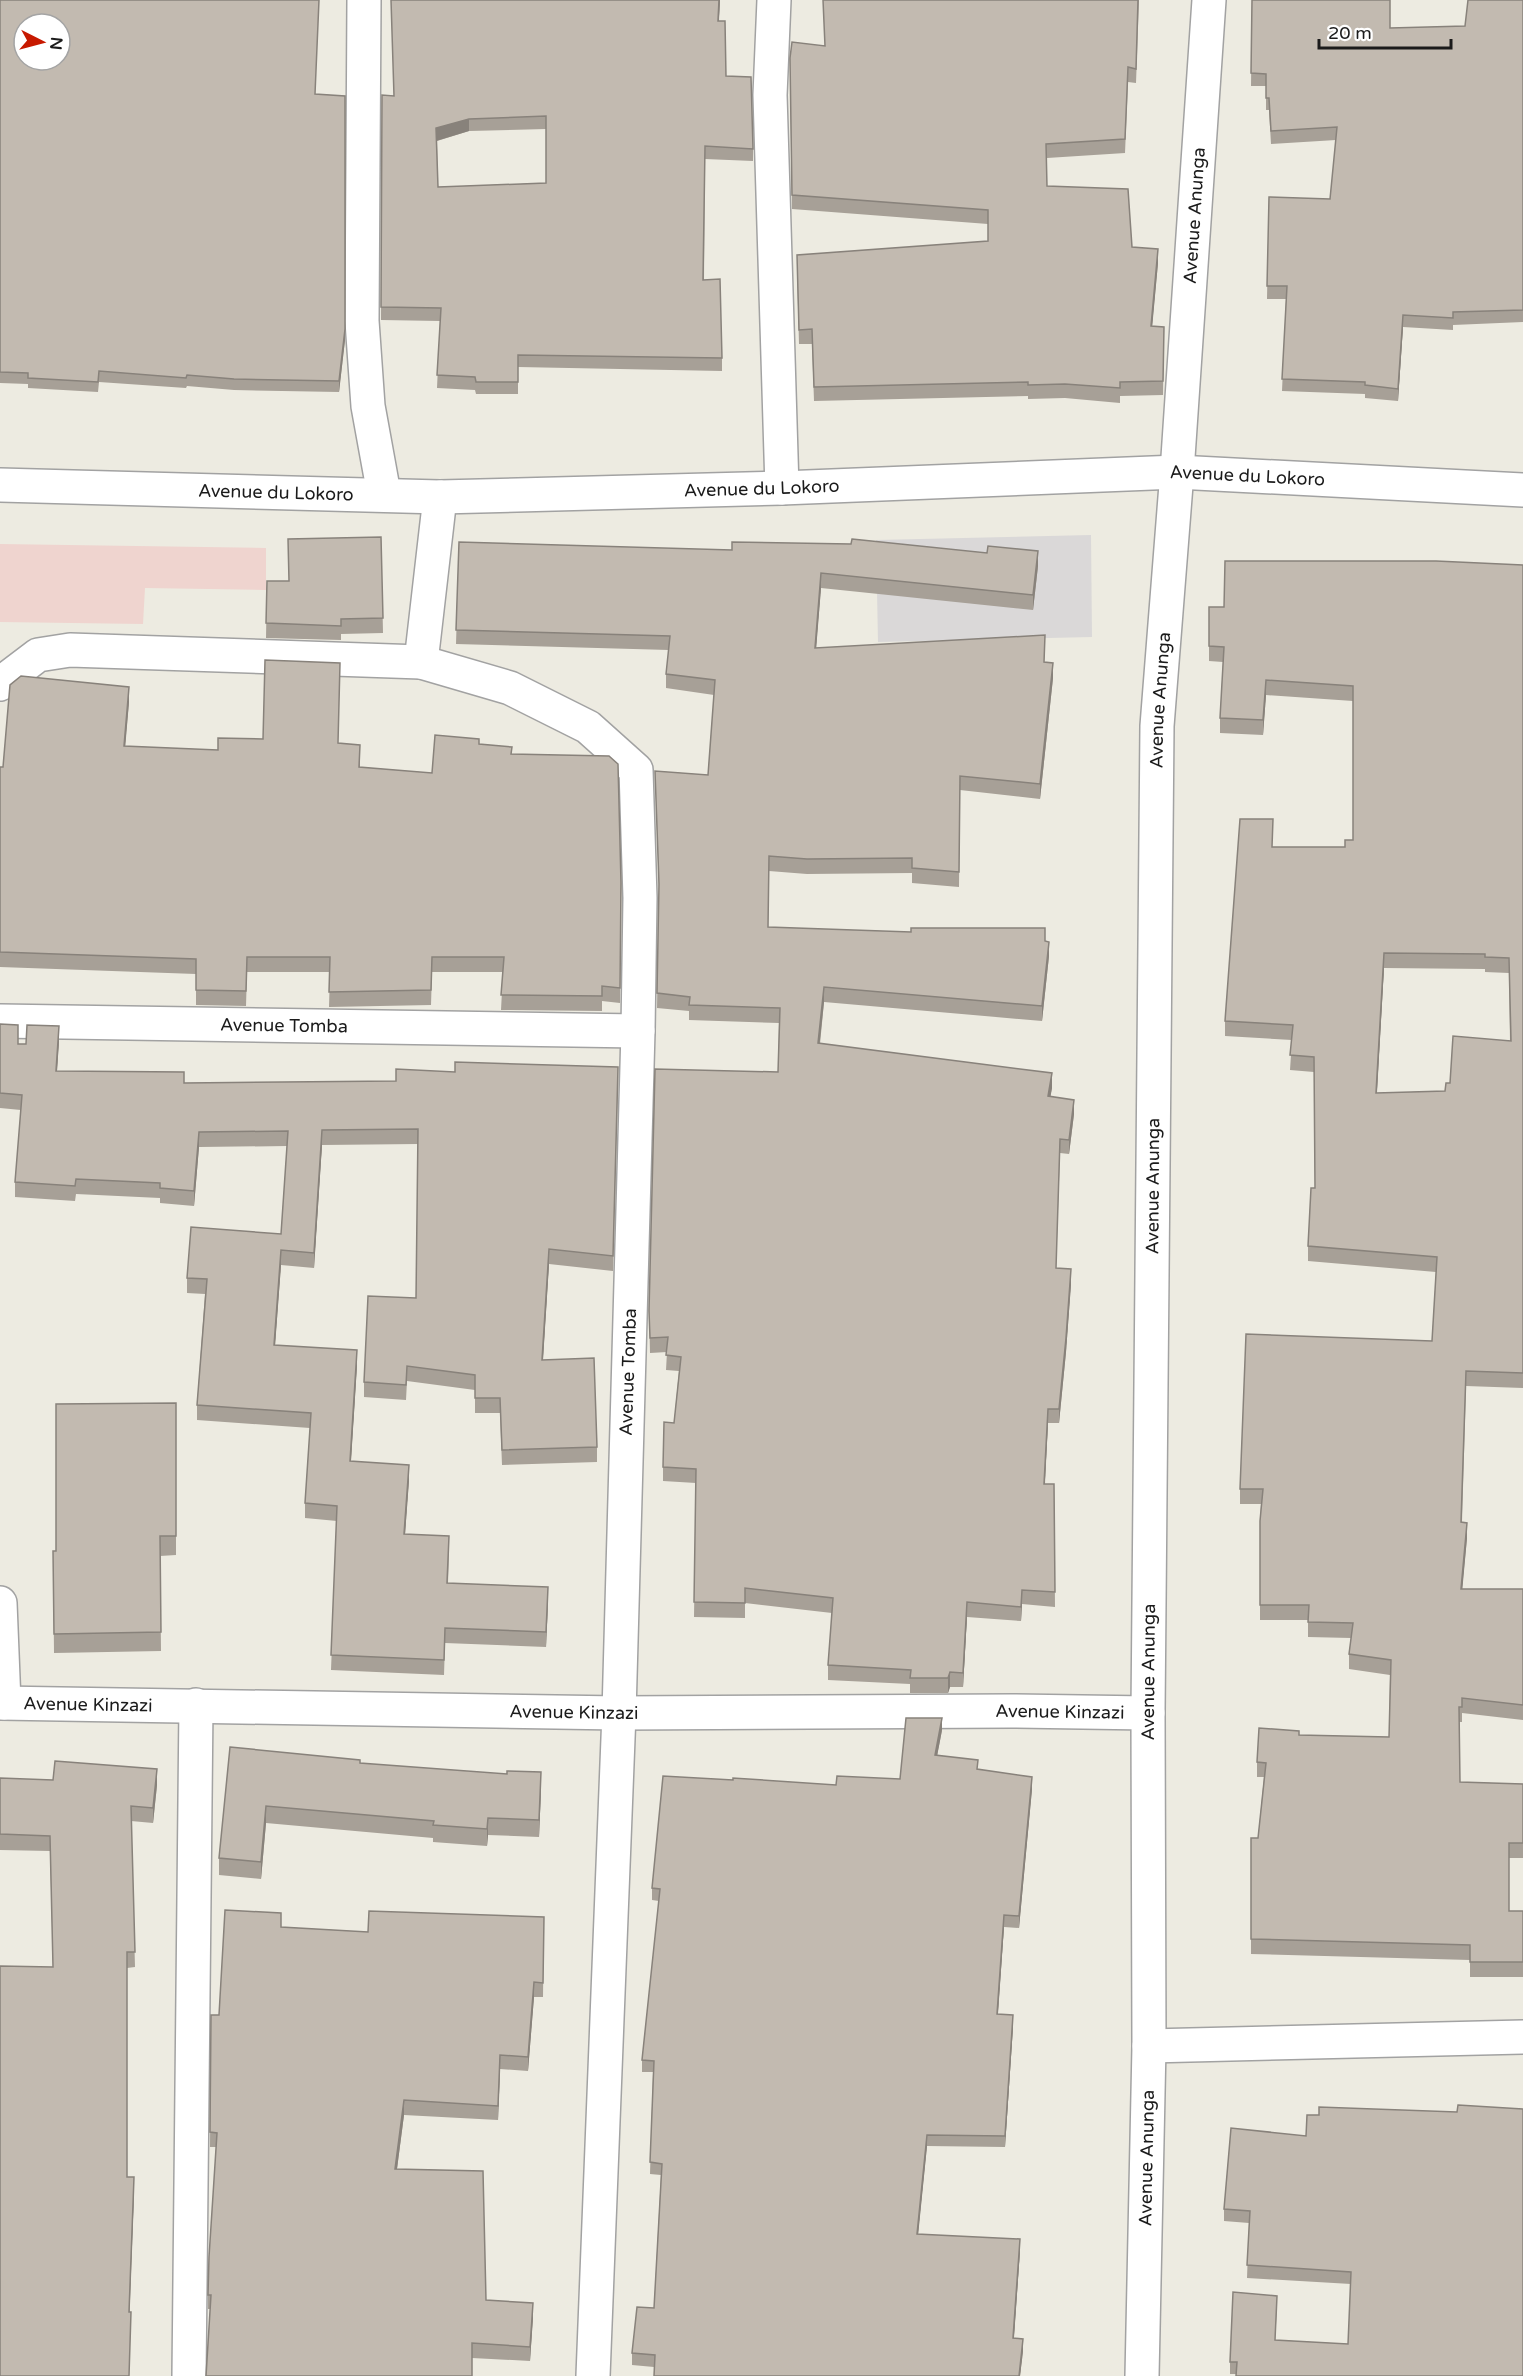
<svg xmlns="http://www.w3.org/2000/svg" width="1523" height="2376" font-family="'Varela Round',sans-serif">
<rect width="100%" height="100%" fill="#edebe1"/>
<path fill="#dad8d8" d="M 1091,535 L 1092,637 L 878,642 L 876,540 Z"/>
<path fill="#efd4cf" d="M 0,544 L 266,548 L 266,590 L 145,588 L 143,624 L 0,622 Z"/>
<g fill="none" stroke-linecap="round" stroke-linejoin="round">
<g stroke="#a2a2a2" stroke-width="36">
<g id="minor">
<path d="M 364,0 L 362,321 L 368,406 L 384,494"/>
<path d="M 774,0 L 770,95 L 782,488"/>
<path id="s1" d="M 0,485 L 440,497 L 782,488 L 1177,472 L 1523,490"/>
<path d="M 440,497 L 421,662 L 510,688 L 588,727 L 636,770 L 640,898 L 638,1031 L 619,1713 L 593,2376"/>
<path d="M 0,684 L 38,655 L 70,650 L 421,662"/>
<path id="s2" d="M 0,1021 L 638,1031"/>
<path d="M 0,1603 L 4,1703"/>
<path id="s3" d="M 0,1703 L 619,1713 L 1011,1711 L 1148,1713"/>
<path d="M 1149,2046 L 1523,2037"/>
<path d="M 189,2376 L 196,1705"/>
<path id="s4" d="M 1142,2376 L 1149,2046 L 1148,1713 L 1157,726 L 1177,472 L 1209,0"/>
</g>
</g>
<use href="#minor" stroke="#fff" stroke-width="33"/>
</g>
<g fill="#a7a097" fill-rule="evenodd">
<path d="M 0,0 L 316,94 L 345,96 L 345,340 L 339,392 L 234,390 L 187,386 L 186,388 L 99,382 L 98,392 L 28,388 L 28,384 L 0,383 Z"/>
<path d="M 720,0 L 719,21 L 726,76 L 753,149 L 753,161 L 705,159 L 704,280 L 722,358 L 722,371 L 518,367 L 518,394 L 476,394 L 475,390 L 437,388 L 440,321 L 381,320 L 382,95 L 394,96 ZM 546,129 L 546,183 L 438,187 L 437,141 L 469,131 Z"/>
<path d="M 1139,0 L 1136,83 L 1128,82 L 1125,153 L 1047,158 L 1047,186 L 1132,247 L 1158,263 L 1152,326 L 1164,327 L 1163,395 L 1120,396 L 1120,403 L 1065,398 L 1028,399 L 1028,396 L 814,401 L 812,344 L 799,344 L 797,270 L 988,241 L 988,224 L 792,209 L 790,72 L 824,46 Z"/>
<path d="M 1252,0 L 1390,28 L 1465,26 L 1523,0 L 1523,322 L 1453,325 L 1453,330 L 1403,327 L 1398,401 L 1365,398 L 1365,394 L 1282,391 L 1286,299 L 1267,299 L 1269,197 L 1330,199 L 1336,140 L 1271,144 L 1269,110 L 1266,110 L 1266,86 L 1251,86 Z"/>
<path d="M 381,537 L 383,633 L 341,634 L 341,640 L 266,638 L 267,581 L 289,581 Z"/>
<path d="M 459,542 L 1038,566 L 1033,610 L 821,588 L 816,648 L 1045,650 L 1044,662 L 1053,678 L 1040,799 L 960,790 L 959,887 L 912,883 L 912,873 L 807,874 L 769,871 L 768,927 L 1045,941 L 1049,956 L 1042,1021 L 824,1002 L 820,1044 L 1052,1088 L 1050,1097 L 1074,1114 L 1069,1154 L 1060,1153 L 1056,1268 L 1071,1284 L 1066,1352 L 1059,1423 L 1048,1423 L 1045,1484 L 1054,1484 L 1055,1607 L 1022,1604 L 1021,1621 L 967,1617 L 963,1687 L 950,1687 L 948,1693 L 910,1693 L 910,1684 L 828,1680 L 828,1665 L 832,1613 L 745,1603 L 745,1618 L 694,1617 L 696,1483 L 663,1481 L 663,1467 L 674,1423 L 679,1371 L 666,1370 L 667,1352 L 650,1353 L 649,1311 L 778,1072 L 779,1023 L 689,1020 L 689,1011 L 657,1008 L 659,893 L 655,771 L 708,775 L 714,695 L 666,688 L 666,674 L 669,650 L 456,644 Z"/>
<path d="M 1523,565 L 1523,1388 L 1466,1386 L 1462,1522 L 1467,1538 L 1462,1589 L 1523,1589 L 1523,1720 L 1462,1713 L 1462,1722 L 1459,1722 L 1460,1782 L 1523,1784 L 1523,1858 L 1509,1858 L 1509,1911 L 1523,1911 L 1523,1977 L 1470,1977 L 1470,1960 L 1251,1954 L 1251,1838 L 1258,1838 L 1264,1777 L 1257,1777 L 1257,1762 L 1299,1735 L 1389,1737 L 1390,1675 L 1349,1669 L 1349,1654 L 1351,1638 L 1308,1637 L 1308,1620 L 1260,1620 L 1260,1521 L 1261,1504 L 1240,1504 L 1240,1489 L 1432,1341 L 1436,1272 L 1308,1261 L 1308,1246 L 1315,1188 L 1314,1072 L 1290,1070 L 1292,1040 L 1225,1036 L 1225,1021 L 1273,847 L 1345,847 L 1353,840 L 1353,701 L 1266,695 L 1263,735 L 1220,733 L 1220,718 L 1223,662 L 1209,661 L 1209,607 L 1224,607 ZM 1384,968 L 1485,969 L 1485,972 L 1509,973 L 1510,1041 L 1450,1083 L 1445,1091 L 1377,1093 Z"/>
<path d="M 129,702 L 125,746 L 218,750 L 338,743 L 360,760 L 360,767 L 432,773 L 479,744 L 512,754 L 621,883 L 620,1003 L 602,1001 L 602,1011 L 501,1010 L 503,972 L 432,972 L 431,1005 L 329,1007 L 330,972 L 247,972 L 246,1006 L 196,1005 L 196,974 L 0,967 L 0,767 L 3,767 Z"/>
<path d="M 0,1024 L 18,1044 L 26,1044 L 59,1041 L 57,1071 L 184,1083 L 618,1082 L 613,1271 L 549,1264 L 543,1360 L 597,1447 L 597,1462 L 502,1465 L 500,1413 L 475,1413 L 475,1390 L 407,1381 L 406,1400 L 364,1397 L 364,1382 L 416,1298 L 418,1144 L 322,1145 L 314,1268 L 281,1265 L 275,1345 L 357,1365 L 351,1461 L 409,1480 L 405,1534 L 449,1551 L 448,1583 L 548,1602 L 546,1647 L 445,1643 L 444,1675 L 331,1670 L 337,1521 L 305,1518 L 305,1503 L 310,1428 L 197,1420 L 197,1405 L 205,1294 L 187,1293 L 187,1278 L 281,1234 L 287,1146 L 199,1147 L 194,1206 L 160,1203 L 160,1198 L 76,1194 L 75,1201 L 15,1197 L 15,1182 L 21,1110 L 0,1108 Z"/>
<path d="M 176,1403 L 176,1555 L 160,1556 L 161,1651 L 54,1653 L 53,1551 L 56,1551 Z"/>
<path d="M 942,1730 L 937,1756 L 978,1769 L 1032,1789 L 1019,1928 L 1004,1927 L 998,2014 L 1013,2027 L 1005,2147 L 927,2146 L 918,2234 L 1020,2251 L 1014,2338 L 1023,2351 L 1020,2376 L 654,2376 L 654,2367 L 632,2365 L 632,2353 L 654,2308 L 661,2175 L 650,2174 L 653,2072 L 642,2072 L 642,2060 L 659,1901 L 652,1900 L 652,1888 L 733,1780 L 836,1785 L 900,1779 Z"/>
<path d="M 230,1747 L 360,1763 L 541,1789 L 539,1837 L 488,1835 L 487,1846 L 433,1842 L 433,1838 L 266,1823 L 261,1879 L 219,1875 L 219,1858 Z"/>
<path d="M 0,1778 L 157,1785 L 153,1823 L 131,1821 L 135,1967 L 127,1968 L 127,2177 L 134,2193 L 129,2312 L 53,1967 L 50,1851 L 0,1850 Z"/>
<path d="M 544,1917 L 543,1997 L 534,1997 L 528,2071 L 500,2069 L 498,2120 L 404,2115 L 397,2169 L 486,2300 L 533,2317 L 530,2361 L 472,2358 L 208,2362 L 211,2309 L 208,2309 L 208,2295 L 216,2147 L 210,2147 L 211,2015 L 219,2015 L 281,1927 L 368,1932 Z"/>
<path d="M 1231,2128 L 1523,2376 L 1230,2374 L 1230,2362 L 1277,2308 L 1275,2340 L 1348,2344 L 1351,2284 L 1247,2278 L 1249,2223 L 1224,2221 L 1224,2209 Z"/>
</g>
<g fill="#88827b">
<path d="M 719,0 L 720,0 L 718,34 L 718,21 Z"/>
<path d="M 469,119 L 469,131 L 436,141 L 436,128 Z"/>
<path d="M 1158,249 L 1158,263 L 1151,340 L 1151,326 Z"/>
<path d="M 1403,315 L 1403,327 L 1398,401 L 1398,389 Z"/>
<path d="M 345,329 L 345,340 L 339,392 L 339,381 Z"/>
<path d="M 1038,551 L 1038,566 L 1033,610 L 1033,595 Z"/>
<path d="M 821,573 L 821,588 L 815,663 L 815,648 Z"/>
<path d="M 1053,663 L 1053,678 L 1040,799 L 1040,784 Z"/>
<path d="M 1266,680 L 1266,695 L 1263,735 L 1263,720 Z"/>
<path d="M 129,687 L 129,702 L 124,761 L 124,746 Z"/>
<path d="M 1049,942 L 1049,956 L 1042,1021 L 1042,1006 Z"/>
<path d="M 1384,953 L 1384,968 L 1376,1108 L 1376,1093 Z"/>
<path d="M 824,987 L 824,1002 L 818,1058 L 818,1043 Z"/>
<path d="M 59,1026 L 59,1041 L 56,1086 L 56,1071 Z"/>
<path d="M 1052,1073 L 1052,1088 L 1048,1111 L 1048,1096 Z"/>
<path d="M 1074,1100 L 1074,1114 L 1069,1154 L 1069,1140 Z"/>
<path d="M 322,1130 L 322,1145 L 314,1268 L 314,1253 Z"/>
<path d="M 199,1132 L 199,1147 L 194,1206 L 194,1191 Z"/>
<path d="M 549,1249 L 549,1264 L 542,1375 L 542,1360 Z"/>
<path d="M 281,1250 L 281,1265 L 274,1360 L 274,1345 Z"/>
<path d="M 1071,1269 L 1071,1284 L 1066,1352 L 1059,1423 L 1059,1409 Z"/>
<path d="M 357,1350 L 357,1365 L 350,1476 L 350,1461 Z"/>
<path d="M 1048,1409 L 1048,1423 L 1044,1498 L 1044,1484 Z"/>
<path d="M 409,1465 L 409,1480 L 404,1549 L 404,1534 Z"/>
<path d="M 1467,1523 L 1467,1538 L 1461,1604 L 1461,1589 Z"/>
<path d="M 548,1587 L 548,1602 L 546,1647 L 546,1632 Z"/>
<path d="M 1022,1590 L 1022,1604 L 1021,1621 L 1021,1607 Z"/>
<path d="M 967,1602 L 967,1617 L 963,1687 L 963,1673 Z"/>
<path d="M 950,1672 L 950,1687 L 948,1693 L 948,1678 Z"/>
<path d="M 942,1718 L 942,1730 L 935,1767 L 935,1755 Z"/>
<path d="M 157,1769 L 157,1785 L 153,1823 L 153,1808 Z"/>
<path d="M 541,1772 L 541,1789 L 539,1837 L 539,1820 Z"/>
<path d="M 1032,1777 L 1032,1789 L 1019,1928 L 1019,1916 Z"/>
<path d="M 266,1806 L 266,1823 L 261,1879 L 261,1862 Z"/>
<path d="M 488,1818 L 488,1835 L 487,1846 L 487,1829 Z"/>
<path d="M 1004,1915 L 1004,1927 L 997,2026 L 997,2014 Z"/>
<path d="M 534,1982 L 534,1997 L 528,2071 L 528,2057 Z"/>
<path d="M 1013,2015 L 1013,2027 L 1005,2147 L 1005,2136 Z"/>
<path d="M 500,2055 L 500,2069 L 498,2120 L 498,2106 Z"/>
<path d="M 404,2100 L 404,2115 L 395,2184 L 395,2169 Z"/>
<path d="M 927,2135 L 927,2146 L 917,2246 L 917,2234 Z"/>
<path d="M 134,2177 L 134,2193 L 129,2327 L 129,2312 Z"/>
<path d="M 1020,2239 L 1020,2251 L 1013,2350 L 1013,2338 Z"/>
<path d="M 533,2303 L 533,2317 L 530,2361 L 530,2347 Z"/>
<path d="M 1023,2339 L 1023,2351 L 1020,2376 L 1019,2376 Z"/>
</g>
<g fill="#c2bab0" stroke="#88827b" stroke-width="1.5" fill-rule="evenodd">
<path d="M 0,0 L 319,0 L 315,94 L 345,96 L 345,329 L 339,381 L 234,379 L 187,375 L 186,378 L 99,371 L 98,382 L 28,378 L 28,373 L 0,372 ZM 24,24 L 60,24 L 60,60 L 24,60 Z"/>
<path d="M 391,0 L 719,0 L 718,21 L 725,21 L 726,76 L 751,77 L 753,149 L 705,146 L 703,280 L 720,279 L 722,358 L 518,355 L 518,382 L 476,382 L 475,377 L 437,375 L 441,308 L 381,307 L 382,95 L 394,96 ZM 546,116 L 546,183 L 438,187 L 436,128 L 469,119 Z"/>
<path d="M 823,0 L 1138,0 L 1136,69 L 1128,67 L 1125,139 L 1046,144 L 1047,186 L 1128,189 L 1132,247 L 1158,249 L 1151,326 L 1164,327 L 1163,381 L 1120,382 L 1120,388 L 1065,384 L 1028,385 L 1028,382 L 814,387 L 812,329 L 799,330 L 797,255 L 988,241 L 988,210 L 792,195 L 790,58 L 792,42 L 825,46 Z"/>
<path d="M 1252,0 L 1390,0 L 1390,28 L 1465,26 L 1468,0 L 1523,0 L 1523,310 L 1453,312 L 1453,318 L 1403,315 L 1398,389 L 1365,385 L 1365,382 L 1282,379 L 1287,286 L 1267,286 L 1269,197 L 1330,199 L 1337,127 L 1271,131 L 1269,98 L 1266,98 L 1266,74 L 1251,73 Z"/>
<path d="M 381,537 L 383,618 L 341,619 L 341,626 L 266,623 L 267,581 L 289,581 L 288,539 Z"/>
<path d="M 852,539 L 987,553 L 988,546 L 1038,551 L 1033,595 L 821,573 L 815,648 L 1045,635 L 1044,662 L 1053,663 L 1040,784 L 960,776 L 959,872 L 912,868 L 912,858 L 807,859 L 769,856 L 768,927 L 911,932 L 911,928 L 1045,928 L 1045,941 L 1049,942 L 1042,1006 L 824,987 L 818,1043 L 1052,1073 L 1048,1096 L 1074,1100 L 1069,1140 L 1060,1139 L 1056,1268 L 1071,1269 L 1066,1338 L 1059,1409 L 1048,1409 L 1044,1484 L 1054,1484 L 1055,1592 L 1022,1590 L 1021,1607 L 967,1602 L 963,1673 L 950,1672 L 948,1678 L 910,1678 L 911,1670 L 828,1665 L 833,1598 L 745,1588 L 745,1603 L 694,1602 L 696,1469 L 663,1467 L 664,1422 L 674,1423 L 681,1357 L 666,1355 L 668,1337 L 650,1338 L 649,1311 L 655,1069 L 778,1072 L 780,1008 L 689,1005 L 690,997 L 657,993 L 659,884 L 655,771 L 708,775 L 715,680 L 666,674 L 670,636 L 456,630 L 459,542 L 732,550 L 732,542 L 851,544 Z"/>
<path d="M 1225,561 L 1436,561 L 1523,565 L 1523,1373 L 1466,1371 L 1461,1522 L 1467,1523 L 1461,1589 L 1523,1589 L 1523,1705 L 1462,1698 L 1462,1707 L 1459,1707 L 1460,1782 L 1523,1784 L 1523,1843 L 1509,1843 L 1509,1911 L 1523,1911 L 1523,1962 L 1470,1962 L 1470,1945 L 1251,1939 L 1251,1838 L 1258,1838 L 1266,1763 L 1257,1762 L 1259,1728 L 1299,1731 L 1299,1735 L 1389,1737 L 1391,1660 L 1349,1654 L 1353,1623 L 1308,1622 L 1309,1605 L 1260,1605 L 1260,1521 L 1263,1489 L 1240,1489 L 1246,1334 L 1432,1341 L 1437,1257 L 1308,1246 L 1311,1188 L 1315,1188 L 1314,1057 L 1290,1055 L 1293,1025 L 1225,1021 L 1240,819 L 1273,819 L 1272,847 L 1345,847 L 1345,840 L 1353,840 L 1353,686 L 1266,680 L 1263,720 L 1220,718 L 1224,647 L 1209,646 L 1209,607 L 1224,607 ZM 1384,953 L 1485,954 L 1485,957 L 1509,958 L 1511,1041 L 1453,1036 L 1450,1083 L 1446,1083 L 1445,1091 L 1376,1093 Z"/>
<path d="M 265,660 L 340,663 L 338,743 L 360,745 L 359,767 L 432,773 L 435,735 L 479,739 L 479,744 L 512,747 L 511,754 L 609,756 L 618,764 L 621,883 L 620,988 L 602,986 L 602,996 L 501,995 L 504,957 L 432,957 L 431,990 L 329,992 L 330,957 L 247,957 L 246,991 L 196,990 L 196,959 L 0,952 L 0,767 L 3,767 L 10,685 L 21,676 L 129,687 L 124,746 L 218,750 L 218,738 L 263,739 Z"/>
<path d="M 0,1024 L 18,1025 L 18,1044 L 26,1044 L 27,1025 L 59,1026 L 56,1071 L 184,1072 L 184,1083 L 396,1081 L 396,1069 L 455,1072 L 455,1062 L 618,1067 L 613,1256 L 549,1249 L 542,1360 L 594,1358 L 597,1447 L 502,1450 L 500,1398 L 475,1398 L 475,1375 L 407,1366 L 406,1385 L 364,1382 L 368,1296 L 416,1298 L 418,1129 L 322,1130 L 314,1253 L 281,1250 L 274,1345 L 357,1350 L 350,1461 L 409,1465 L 404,1534 L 449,1536 L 447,1583 L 548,1587 L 546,1632 L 445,1628 L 444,1660 L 331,1655 L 337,1506 L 305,1503 L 311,1413 L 197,1405 L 207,1279 L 187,1278 L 191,1227 L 281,1234 L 288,1131 L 199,1132 L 194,1191 L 160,1188 L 160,1183 L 76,1179 L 75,1186 L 15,1182 L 22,1095 L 0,1093 Z"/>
<path d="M 176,1403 L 176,1536 L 160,1536 L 161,1632 L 54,1634 L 53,1551 L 56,1551 L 56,1404 Z"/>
<path d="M 906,1718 L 942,1718 L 935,1755 L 978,1760 L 977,1769 L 1032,1777 L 1019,1916 L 1004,1915 L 997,2014 L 1013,2015 L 1005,2136 L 927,2135 L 917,2234 L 1020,2239 L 1013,2338 L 1023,2339 L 1019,2376 L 654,2376 L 655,2355 L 632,2353 L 637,2307 L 654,2308 L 662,2164 L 650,2162 L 654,2061 L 642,2060 L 660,1889 L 652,1888 L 663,1776 L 733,1780 L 733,1778 L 836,1785 L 837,1776 L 900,1779 Z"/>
<path d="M 230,1747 L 360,1760 L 360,1763 L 507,1774 L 507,1771 L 541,1772 L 539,1820 L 488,1818 L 487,1829 L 433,1825 L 434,1821 L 266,1806 L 261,1862 L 219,1858 Z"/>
<path d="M 55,1761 L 157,1769 L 153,1808 L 131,1806 L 135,1952 L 127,1952 L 127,2177 L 134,2177 L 129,2312 L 131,2312 L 129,2376 L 0,2376 L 0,1966 L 53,1967 L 50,1836 L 0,1834 L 0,1778 L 53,1780 Z"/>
<path d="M 225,1910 L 281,1913 L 281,1927 L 368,1932 L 369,1911 L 544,1917 L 543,1983 L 534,1982 L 528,2057 L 500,2055 L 498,2106 L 404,2100 L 395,2169 L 483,2171 L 486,2300 L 533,2303 L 530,2347 L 472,2343 L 472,2376 L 206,2376 L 211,2295 L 208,2295 L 209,2257 L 217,2133 L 210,2132 L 211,2015 L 219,2015 Z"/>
<path d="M 1458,2105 L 1523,2109 L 1523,2376 L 1236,2376 L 1237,2362 L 1230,2362 L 1233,2292 L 1277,2296 L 1275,2340 L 1348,2344 L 1351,2272 L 1247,2265 L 1250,2211 L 1224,2209 L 1231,2128 L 1306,2136 L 1307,2115 L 1319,2115 L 1319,2107 L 1457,2112 Z"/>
</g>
<g text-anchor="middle" stroke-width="6" stroke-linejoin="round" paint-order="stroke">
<g font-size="18" fill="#1b1b1b" stroke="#fff">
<text dy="6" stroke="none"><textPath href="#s4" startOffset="2162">Avenue Anunga</textPath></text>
<text dy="6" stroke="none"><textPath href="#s1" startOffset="1248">Avenue du Lokoro</textPath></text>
<text dy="6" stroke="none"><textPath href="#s1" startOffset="762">Avenue du Lokoro</textPath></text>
<text dy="6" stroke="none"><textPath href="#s1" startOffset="276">Avenue du Lokoro</textPath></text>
<text dy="6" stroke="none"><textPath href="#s4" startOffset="1676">Avenue Anunga</textPath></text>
<text dy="6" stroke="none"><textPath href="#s2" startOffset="284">Avenue Tomba</textPath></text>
<text dy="6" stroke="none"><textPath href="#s4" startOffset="1190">Avenue Anunga</textPath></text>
<text transform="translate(628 1372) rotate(-88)" y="6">Avenue Tomba</text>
<text dy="6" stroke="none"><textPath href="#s4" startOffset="704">Avenue Anunga</textPath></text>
<text dy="6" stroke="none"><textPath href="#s3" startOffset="88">Avenue Kinzazi</textPath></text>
<text dy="6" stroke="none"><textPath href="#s3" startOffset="574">Avenue Kinzazi</textPath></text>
<text dy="6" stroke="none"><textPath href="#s3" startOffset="1060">Avenue Kinzazi</textPath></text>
<text dy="6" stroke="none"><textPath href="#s4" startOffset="218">Avenue Anunga</textPath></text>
</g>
</g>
<g transform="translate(42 42) rotate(96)"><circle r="28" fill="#ffffff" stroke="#a4a4a4" stroke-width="1.5"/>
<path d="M0-4.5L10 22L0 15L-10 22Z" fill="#c71900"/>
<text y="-9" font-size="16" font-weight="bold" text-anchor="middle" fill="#1b1b1b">N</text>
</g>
<path d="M1319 39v9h132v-9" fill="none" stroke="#1b1b1b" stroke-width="3"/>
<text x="1328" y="39" font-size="18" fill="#1b1b1b" stroke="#ffffff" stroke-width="4.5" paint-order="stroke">20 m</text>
</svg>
